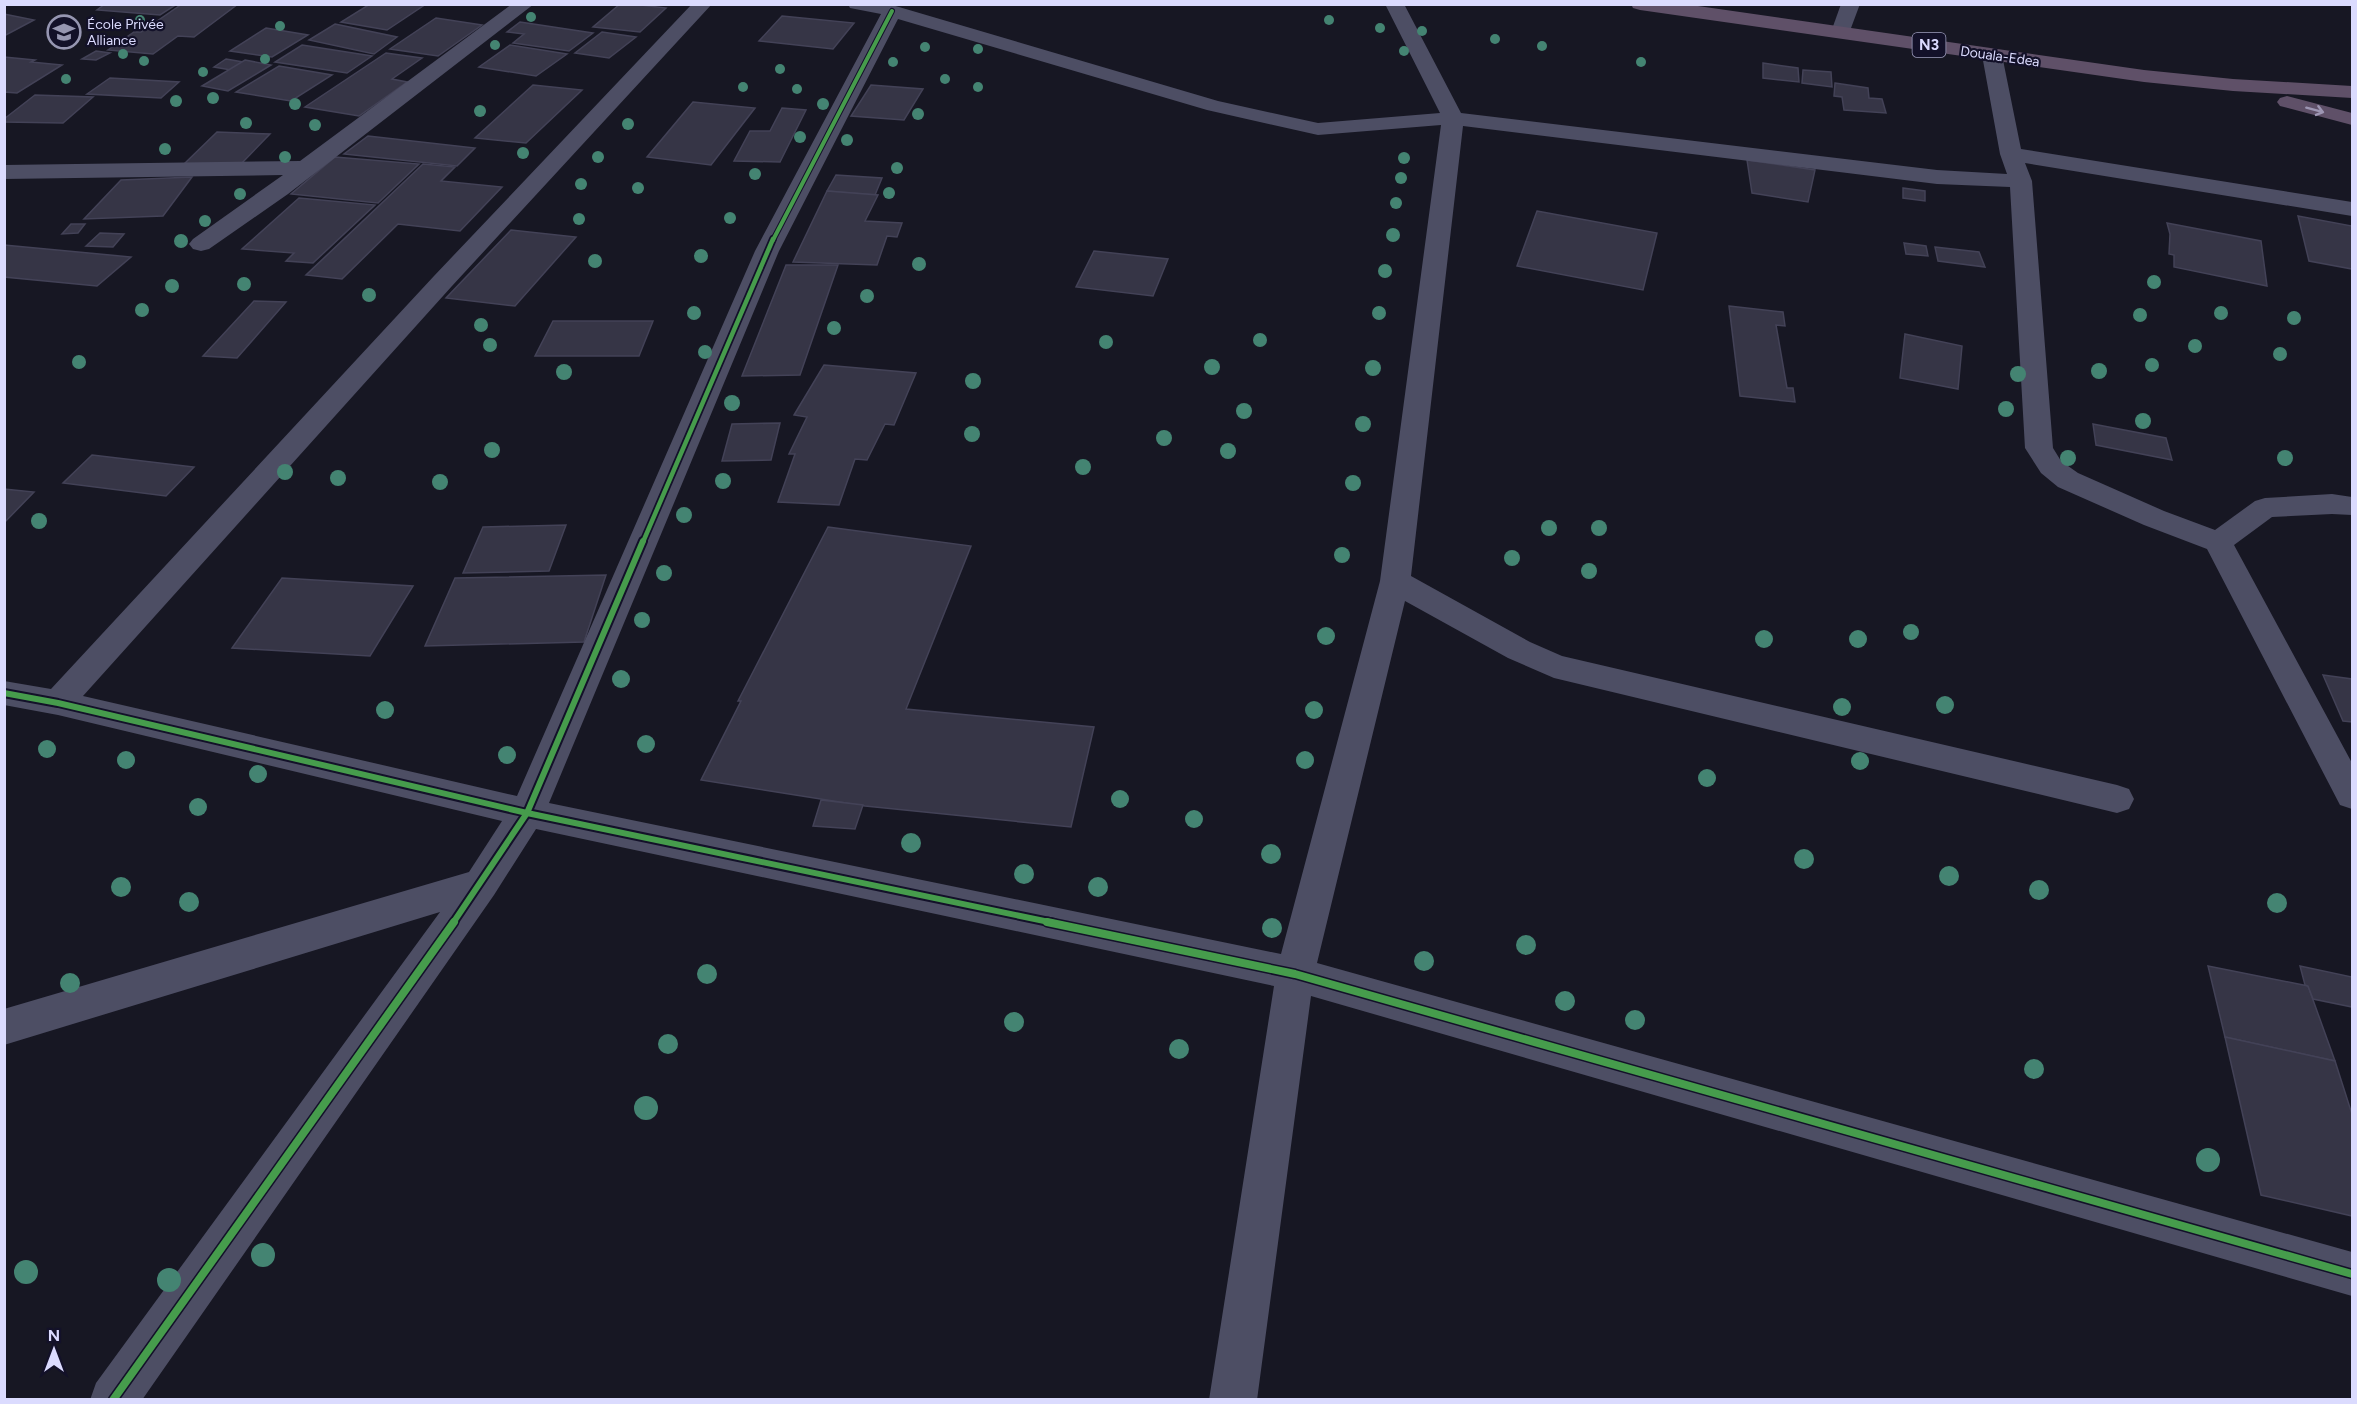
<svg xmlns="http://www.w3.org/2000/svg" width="2357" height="1404" font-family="Figtree,sans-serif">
<rect width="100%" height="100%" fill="#171723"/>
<g fill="#363546" stroke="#434257" stroke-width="1.5">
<path d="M 105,4 L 177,4 L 160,15 L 97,10 Z"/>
<path d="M 182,4 L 238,4 L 194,37 L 178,36 L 153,54 L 108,50 L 134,32 L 141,32 Z"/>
<path d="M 370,4 L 426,4 L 387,30 L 341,22 Z"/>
<path d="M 620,4 L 632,4 L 666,8 L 640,32 L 593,27 Z"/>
<path d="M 4,14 L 34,20 L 4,36 Z"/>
<path d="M 782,16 L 854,23 L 833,49 L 759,41 Z"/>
<path d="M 436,18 L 482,25 L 438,56 L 390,49 Z"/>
<path d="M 520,22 L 593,33 L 569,51 L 513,43 L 524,34 L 507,32 Z"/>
<path d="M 335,24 L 397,37 L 374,54 L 309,40 Z"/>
<path d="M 266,28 L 308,35 L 272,57 L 230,51 Z"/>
<path d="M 602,32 L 636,37 L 609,58 L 575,53 Z"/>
<path d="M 302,45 L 372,56 L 347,73 L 275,62 Z"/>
<path d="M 510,45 L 567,54 L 536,76 L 479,67 Z"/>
<path d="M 96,51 L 110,53 L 96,60 L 82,59 Z"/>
<path d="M 386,53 L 422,58 L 392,79 L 407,82 L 359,116 L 305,107 Z"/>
<path d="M 4,57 L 35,60 L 31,62 L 62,65 L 17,93 L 4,92 Z"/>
<path d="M 226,59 L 243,62 L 231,70 L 214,67 Z"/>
<path d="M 245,60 L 271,65 L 228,91 L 202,86 Z"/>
<path d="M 1763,63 L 1798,68 L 1799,82 L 1763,78 Z"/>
<path d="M 279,66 L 332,75 L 291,101 L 236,92 Z"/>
<path d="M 1803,70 L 1831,72 L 1832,87 L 1802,83 Z"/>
<path d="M 110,78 L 179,82 L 161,98 L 87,94 Z"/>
<path d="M 1835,83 L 1868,88 L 1869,98 L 1882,99 L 1886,113 L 1844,110 L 1842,97 L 1834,96 Z"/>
<path d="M 533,85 L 582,90 L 526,143 L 475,138 Z"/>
<path d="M 871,85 L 923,89 L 904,120 L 851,116 Z"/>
<path d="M 35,95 L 93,97 L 63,123 L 4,122 L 4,119 Z"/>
<path d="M 693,102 L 755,108 L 711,165 L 647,157 Z"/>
<path d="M 782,108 L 806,110 L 780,162 L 734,161 L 750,131 L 770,131 Z"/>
<path d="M 217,132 L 270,134 L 240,165 L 183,165 Z"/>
<path d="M 368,136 L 475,148 L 457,166 L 344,154 Z"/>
<path d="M 335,157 L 419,164 L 378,203 L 291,194 Z"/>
<path d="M 1747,160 L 1815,170 L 1808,202 L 1752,193 Z"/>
<path d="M 423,164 L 455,167 L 441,181 L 502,187 L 460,231 L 398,224 L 342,279 L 306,275 Z"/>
<path d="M 836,175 L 882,178 L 875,195 L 827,191 Z"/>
<path d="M 192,177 L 163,216 L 84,219 L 121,180 Z"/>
<path d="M 1903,188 L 1925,191 L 1925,201 L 1903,198 Z"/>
<path d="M 827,191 L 878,195 L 865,221 L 902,223 L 897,237 L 887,236 L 877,265 L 793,262 Z"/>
<path d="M 299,198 L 375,205 L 313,263 L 286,261 L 294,253 L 242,249 Z"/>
<path d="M 1537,211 L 1657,233 L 1643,290 L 1517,266 Z"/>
<path d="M 2298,216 L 2352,226 L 2352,269 L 2309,261 Z"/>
<path d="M 2167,223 L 2261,241 L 2267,286 L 2174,267 L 2174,255 L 2169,254 L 2170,234 Z"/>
<path d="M 71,224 L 85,224 L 78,233 L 62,234 Z"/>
<path d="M 511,230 L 576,237 L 515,306 L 446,298 Z"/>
<path d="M 100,233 L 124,234 L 113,247 L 86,246 Z"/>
<path d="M 1904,243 L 1926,246 L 1928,256 L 1906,254 Z"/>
<path d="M 4,245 L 131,257 L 97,286 L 4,277 Z"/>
<path d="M 1935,247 L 1979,252 L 1985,267 L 1938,261 Z"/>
<path d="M 1094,251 L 1168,259 L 1153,296 L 1076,287 Z"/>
<path d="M 786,265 L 838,265 L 800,375 L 742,376 Z"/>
<path d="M 254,301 L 286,302 L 237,358 L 203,356 Z"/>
<path d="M 1729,306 L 1783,312 L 1785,326 L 1776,325 L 1787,388 L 1793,388 L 1795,402 L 1740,396 Z"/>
<path d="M 553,321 L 653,321 L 639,356 L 535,356 Z"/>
<path d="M 1905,334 L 1962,346 L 1958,389 L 1900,378 Z"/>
<path d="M 824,365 L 916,373 L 894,425 L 885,424 L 867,460 L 855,459 L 839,505 L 778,502 L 795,454 L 789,454 L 807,417 L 794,415 Z"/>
<path d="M 780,423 L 771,460 L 722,461 L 732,424 Z"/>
<path d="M 2093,424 L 2166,438 L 2172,460 L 2096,445 Z"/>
<path d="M 92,455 L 194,467 L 166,496 L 63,483 Z"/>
<path d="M 4,489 L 34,492 L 4,523 Z"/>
<path d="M 566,525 L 549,571 L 463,573 L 483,527 Z"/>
<path d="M 828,527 L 971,546 L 906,709 L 1094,727 L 1071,827 L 865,806 L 701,780 L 741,701 L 738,701 Z"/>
<path d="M 606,575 L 584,642 L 425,646 L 455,578 Z"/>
<path d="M 282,578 L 413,586 L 370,656 L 232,648 Z"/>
<path d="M 2323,675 L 2352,679 L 2352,722 L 2343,721 Z"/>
<path d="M 821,800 L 863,805 L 855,829 L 813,826 Z"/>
<path d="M 2208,966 L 2308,986 L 2335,1061 L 2225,1037 Z"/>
<path d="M 2300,966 L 2352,977 L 2352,1007 L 2313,999 L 2308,986 L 2305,985 Z"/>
<path d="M 2225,1037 L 2335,1061 L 2352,1114 L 2352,1216 L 2261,1195 Z"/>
</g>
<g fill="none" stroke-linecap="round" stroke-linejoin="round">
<g fill="#4d4e64" fill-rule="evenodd">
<path d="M 512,4 L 534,4 L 288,194 L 209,249 L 201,251 L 193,249 L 189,244 L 193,239 L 283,175 L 4,179 L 4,165 L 300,161 Z"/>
<path d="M 692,4 L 712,4 L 452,286 L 83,696 L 517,796 L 755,251 L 881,14 L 850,8 L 848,4 L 888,4 L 899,7 L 1218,101 L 1318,123 L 1440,113 L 1385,4 L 1404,4 L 1461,113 L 1937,170 L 2007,174 L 2000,154 L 1982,55 L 1985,51 L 1999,51 L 2002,55 L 2021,149 L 2352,202 L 2352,216 L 2025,163 L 2032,181 L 2053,448 L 2061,461 L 2078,473 L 2164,511 L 2215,530 L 2255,501 L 2265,498 L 2332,494 L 2352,497 L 2352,515 L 2332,514 L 2272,517 L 2234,545 L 2352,763 L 2352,809 L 2340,805 L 2207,549 L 2144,525 L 2058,487 L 2041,473 L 2025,448 L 2010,187 L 1937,184 L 1463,126 L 1411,576 L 1530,642 L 1562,656 L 2117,785 L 2129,789 L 2134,799 L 2129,809 L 2117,813 L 1554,678 L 1508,658 L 1405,601 L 1317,963 L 2352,1252 L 2352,1296 L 1311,996 L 1257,1400 L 1209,1400 L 1274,986 L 536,829 L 494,895 L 142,1400 L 90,1400 L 96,1383 L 440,912 L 4,1045 L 4,1009 L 469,872 L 502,821 L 58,715 L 4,705 L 4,681 L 51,689 L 434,276 ZM 898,19 L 1207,110 L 1318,135 L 1441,125 L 1380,581 L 1281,954 L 549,803 L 779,251 Z"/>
<path d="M 1841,4 L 1860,4 L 1848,36 L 1834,36 L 1831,32 Z"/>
</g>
<g fill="#5f5068" fill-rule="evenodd">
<path d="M 1631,4 L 1684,4 L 2144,70 L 2233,79 L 2352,86 L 2352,98 L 2233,91 L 2144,82 L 1640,10 L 1633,8 Z"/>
<path d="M 2287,96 L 2352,113 L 2352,125 L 2280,106 L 2277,102 L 2280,98 Z"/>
</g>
<g stroke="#131129" stroke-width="6">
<path id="cycleway-far3" d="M 773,240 L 892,11"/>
</g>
<g stroke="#131129" stroke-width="8">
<path id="cycleway-far2" d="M 643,542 L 773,239"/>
</g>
<g stroke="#131129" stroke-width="10">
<g id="cycleway-far1">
<path d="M 4,693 L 58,703 L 527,813 L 1054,923"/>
<path d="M 453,923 L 527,813 L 643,541"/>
</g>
</g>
<g stroke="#131129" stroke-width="11">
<g id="cycleway">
<path d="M 1047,922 L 1295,974 L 2352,1274"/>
<path d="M 113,1400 L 454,922"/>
</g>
</g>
<use href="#cycleway-far3" stroke="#469c4c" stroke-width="4"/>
<use href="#cycleway-far2" stroke="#469c4c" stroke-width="4.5"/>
<use href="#cycleway-far1" stroke="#469c4c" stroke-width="6"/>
<use href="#cycleway" stroke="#469c4c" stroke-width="8"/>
</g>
<g fill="#448472">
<circle cx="531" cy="17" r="5"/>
<circle cx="140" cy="20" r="5"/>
<circle cx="1329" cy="20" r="5"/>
<circle cx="280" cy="26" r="5"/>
<circle cx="1380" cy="28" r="5"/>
<circle cx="1422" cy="31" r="5"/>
<circle cx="1495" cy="39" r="5"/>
<circle cx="495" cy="45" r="5"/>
<circle cx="1542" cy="46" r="5"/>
<circle cx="925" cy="47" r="5"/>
<circle cx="978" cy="49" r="5"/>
<circle cx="1404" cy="51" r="5"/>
<circle cx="123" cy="54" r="5"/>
<circle cx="265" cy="59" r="5"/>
<circle cx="144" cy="61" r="5"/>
<circle cx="893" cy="62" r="5"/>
<circle cx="1641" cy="62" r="5"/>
<circle cx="780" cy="69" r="5"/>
<circle cx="203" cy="72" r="5"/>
<circle cx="66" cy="79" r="5"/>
<circle cx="945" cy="79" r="5"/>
<circle cx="743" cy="87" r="5"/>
<circle cx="978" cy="87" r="5"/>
<circle cx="797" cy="89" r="5"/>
<circle cx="213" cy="98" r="6"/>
<circle cx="176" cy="101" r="6"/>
<circle cx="295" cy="104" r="6"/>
<circle cx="823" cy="104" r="6"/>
<circle cx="480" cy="111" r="6"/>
<circle cx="918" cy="114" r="6"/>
<circle cx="246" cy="123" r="6"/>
<circle cx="628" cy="124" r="6"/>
<circle cx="315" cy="125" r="6"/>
<circle cx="800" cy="137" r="6"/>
<circle cx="847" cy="140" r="6"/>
<circle cx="165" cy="149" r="6"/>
<circle cx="523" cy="153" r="6"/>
<circle cx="285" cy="157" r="6"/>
<circle cx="598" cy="157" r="6"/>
<circle cx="1404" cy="158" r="6"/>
<circle cx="897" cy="168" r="6"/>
<circle cx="755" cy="174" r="6"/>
<circle cx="1401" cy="178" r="6"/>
<circle cx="581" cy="184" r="6"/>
<circle cx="638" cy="188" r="6"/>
<circle cx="889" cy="193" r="6"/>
<circle cx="240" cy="194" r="6"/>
<circle cx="1396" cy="203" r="6"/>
<circle cx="730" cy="218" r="6"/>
<circle cx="579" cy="219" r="6"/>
<circle cx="205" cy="221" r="6"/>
<circle cx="1393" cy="235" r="7"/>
<circle cx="181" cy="241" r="7"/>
<circle cx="701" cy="256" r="7"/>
<circle cx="595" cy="261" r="7"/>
<circle cx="919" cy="264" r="7"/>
<circle cx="1385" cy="271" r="7"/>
<circle cx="2154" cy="282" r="7"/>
<circle cx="244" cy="284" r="7"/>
<circle cx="172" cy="286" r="7"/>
<circle cx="369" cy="295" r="7"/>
<circle cx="867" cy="296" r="7"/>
<circle cx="142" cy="310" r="7"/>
<circle cx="694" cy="313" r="7"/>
<circle cx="1379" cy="313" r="7"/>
<circle cx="2221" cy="313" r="7"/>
<circle cx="2140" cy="315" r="7"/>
<circle cx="2294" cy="318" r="7"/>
<circle cx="481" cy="325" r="7"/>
<circle cx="834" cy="328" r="7"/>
<circle cx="1260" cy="340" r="7"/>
<circle cx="1106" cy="342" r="7"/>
<circle cx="490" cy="345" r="7"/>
<circle cx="2195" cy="346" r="7"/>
<circle cx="705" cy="352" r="7"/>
<circle cx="2280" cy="354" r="7"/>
<circle cx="79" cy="362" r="7"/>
<circle cx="2152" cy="365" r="7"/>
<circle cx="1212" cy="367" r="8"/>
<circle cx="1373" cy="368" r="8"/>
<circle cx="2099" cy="371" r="8"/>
<circle cx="564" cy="372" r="8"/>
<circle cx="2018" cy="374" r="8"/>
<circle cx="973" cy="381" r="8"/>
<circle cx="732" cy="403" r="8"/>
<circle cx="2006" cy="409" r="8"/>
<circle cx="1244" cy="411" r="8"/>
<circle cx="2143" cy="421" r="8"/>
<circle cx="1363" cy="424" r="8"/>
<circle cx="972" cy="434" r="8"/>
<circle cx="1164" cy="438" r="8"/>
<circle cx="492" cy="450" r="8"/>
<circle cx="1228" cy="451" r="8"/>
<circle cx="2068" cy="458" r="8"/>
<circle cx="2285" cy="458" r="8"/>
<circle cx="1083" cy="467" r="8"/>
<circle cx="285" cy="472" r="8"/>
<circle cx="338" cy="478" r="8"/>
<circle cx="723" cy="481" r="8"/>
<circle cx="440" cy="482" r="8"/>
<circle cx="1353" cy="483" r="8"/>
<circle cx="684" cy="515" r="8"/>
<circle cx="39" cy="521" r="8"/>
<circle cx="1549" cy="528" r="8"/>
<circle cx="1599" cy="528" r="8"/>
<circle cx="1342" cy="555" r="8"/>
<circle cx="1512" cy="558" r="8"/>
<circle cx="1589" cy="571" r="8"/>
<circle cx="664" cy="573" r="8"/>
<circle cx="642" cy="620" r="8"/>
<circle cx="1911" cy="632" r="8"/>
<circle cx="1326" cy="636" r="9"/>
<circle cx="1764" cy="639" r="9"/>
<circle cx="1858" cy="639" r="9"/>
<circle cx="621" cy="679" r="9"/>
<circle cx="1945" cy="705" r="9"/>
<circle cx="1842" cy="707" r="9"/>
<circle cx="385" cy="710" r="9"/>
<circle cx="1314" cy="710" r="9"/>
<circle cx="646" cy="744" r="9"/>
<circle cx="47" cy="749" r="9"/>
<circle cx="507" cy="755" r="9"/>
<circle cx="126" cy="760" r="9"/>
<circle cx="1305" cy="760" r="9"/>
<circle cx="1860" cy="761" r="9"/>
<circle cx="258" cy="774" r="9"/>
<circle cx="1707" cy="778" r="9"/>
<circle cx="1120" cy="799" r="9"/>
<circle cx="198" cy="807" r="9"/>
<circle cx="1194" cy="819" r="9"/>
<circle cx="911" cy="843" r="10"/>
<circle cx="1271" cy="854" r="10"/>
<circle cx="1804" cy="859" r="10"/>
<circle cx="1024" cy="874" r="10"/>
<circle cx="1949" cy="876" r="10"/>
<circle cx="121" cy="887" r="10"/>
<circle cx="1098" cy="887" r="10"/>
<circle cx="2039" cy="890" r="10"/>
<circle cx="189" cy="902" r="10"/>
<circle cx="2277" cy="903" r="10"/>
<circle cx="1272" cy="928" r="10"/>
<circle cx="1526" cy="945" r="10"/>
<circle cx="1424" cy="961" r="10"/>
<circle cx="707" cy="974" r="10"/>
<circle cx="70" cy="983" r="10"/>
<circle cx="1565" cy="1001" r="10"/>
<circle cx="1635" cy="1020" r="10"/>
<circle cx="1014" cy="1022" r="10"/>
<circle cx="668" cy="1044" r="10"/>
<circle cx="1179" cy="1049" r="10"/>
<circle cx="2034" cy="1069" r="10"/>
<circle cx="646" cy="1108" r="12"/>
<circle cx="2208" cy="1160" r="12"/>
<circle cx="263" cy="1255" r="12"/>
<circle cx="26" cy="1272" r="12"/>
<circle cx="169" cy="1280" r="12"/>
</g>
<defs><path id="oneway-shaft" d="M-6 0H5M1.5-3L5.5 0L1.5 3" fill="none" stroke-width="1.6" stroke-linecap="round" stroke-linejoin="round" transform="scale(1.5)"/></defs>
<use stroke="#9d96b3" href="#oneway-shaft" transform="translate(2315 110) rotate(15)"/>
<defs>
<g id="school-ring" transform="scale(1.725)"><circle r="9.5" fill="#131129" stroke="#9696b1" stroke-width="1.5"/><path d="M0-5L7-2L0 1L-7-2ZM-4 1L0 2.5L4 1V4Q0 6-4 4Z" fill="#9696b1"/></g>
</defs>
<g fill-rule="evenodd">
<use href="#school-ring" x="64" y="32"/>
</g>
<g text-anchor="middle" stroke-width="4.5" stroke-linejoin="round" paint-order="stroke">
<g font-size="14" fill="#dbdbfe" stroke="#131129" text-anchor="start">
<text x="87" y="29">École Privée<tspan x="87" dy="16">Alliance</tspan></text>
</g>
<g font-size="14" fill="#dbdbfe" stroke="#131129">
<text transform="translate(2000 56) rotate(8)" y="5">Douala-Edea</text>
</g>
<rect fill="#131129" stroke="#9f9ebe" stroke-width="1.5" x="1912.5" y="33" width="33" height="24" rx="4.5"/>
<g font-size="15" font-weight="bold" fill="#dbdbfe">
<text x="1929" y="50">N3</text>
</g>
</g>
<rect width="2357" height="1404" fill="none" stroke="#dbdbfe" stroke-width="12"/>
<g transform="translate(54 1350)" stroke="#131129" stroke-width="4.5" paint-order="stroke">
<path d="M0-4.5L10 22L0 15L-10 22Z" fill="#dbdbfe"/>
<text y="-9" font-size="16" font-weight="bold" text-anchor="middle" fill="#dbdbfe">N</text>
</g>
</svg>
